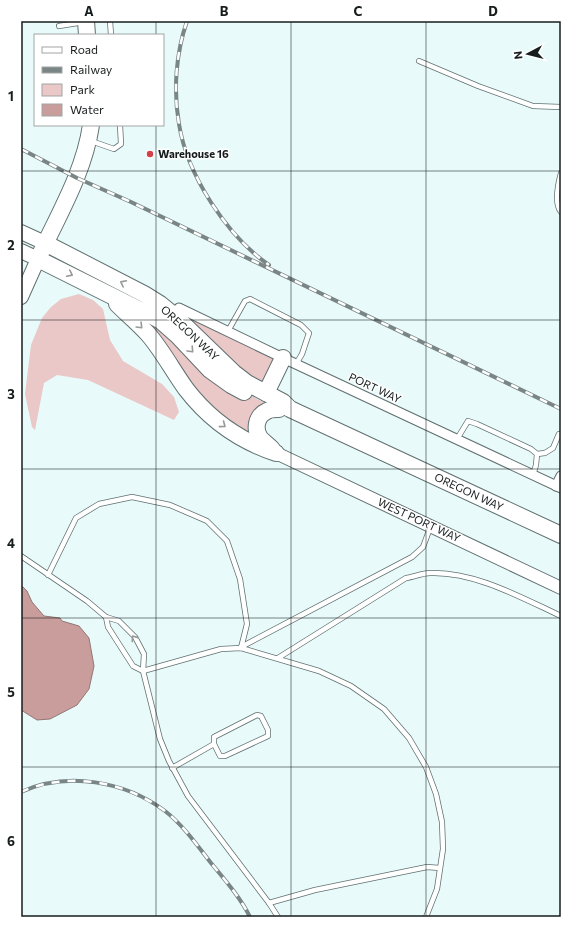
<svg xmlns="http://www.w3.org/2000/svg" width="582" height="938" font-family="Commissioner,sans-serif">
<rect width="100%" height="100%" fill="#e8fafa"/>
<g fill="#eac8c7">
<path d="M 79,294 L 93,300 L 103,309 L 110,340 L 123,361 L 162,384 L 174,397 L 179,412 L 174,420 L 88,380 L 57,375 L 44,383 L 35,430 L 32,427 L 25,394 L 31,345 L 42,318 L 51,307 L 61,299 Z"/>
<path d="M 179,308 L 283,358 L 266,393 L 247,383 Z"/>
<path d="M 144,312 L 231,385 L 267,404 L 268,410 L 257,432 L 238,436 L 162,353 Z"/>
</g>
<path fill="#c89d9b" stroke="#937775" d="M 21,585 L 27,591 L 32,602 L 44,616 L 60,618 L 62,621 L 79,626 L 89,638 L 94,666 L 89,689 L 77,705 L 50,719 L 37,720 L 21,710 Z"/>
<g fill="none" stroke-linecap="round" stroke-linejoin="round">
<g stroke="#617070" stroke-width="6">
<g id="lane">
<path d="M 110,21 L 111,35"/>
<path d="M 59,26 L 84,22"/>
<path d="M 419,61 L 478,86 L 533,106 L 561,107"/>
<path d="M 91,141 L 114,149 L 121,144 L 120,125"/>
<path d="M 561,173 C 558,184 554,203 561,212"/>
<path d="M 228,331 L 245,301 L 250,299 L 301,325 L 309,333 L 302,354 L 296,364"/>
<path d="M 457,439 L 468,421 L 477,424 L 531,449 L 537,454 L 536,465 L 533,475"/>
<path d="M 537,454 L 545,453 L 553,448 L 559,434 L 561,435"/>
<path d="M 21,556 L 87,601 L 106,617 L 119,621 L 135,637 L 144,654 L 143,671 L 160,739 L 169,761 L 188,796 L 269,903 L 278,917"/>
<path d="M 48,575 L 76,518 L 99,504 L 132,497 L 170,505 L 207,521 L 227,541 L 240,579 L 247,624 L 241,648"/>
<path d="M 106,617 L 108,627 L 133,666 L 143,671 L 221,649 L 241,648 L 319,671 L 351,686 L 384,709 L 409,738 L 426,767 L 436,794 L 442,822 L 443,849 L 437,889 L 426,917"/>
<path d="M 241,647 L 412,557 L 423,547 L 430,528"/>
<path d="M 278,658 L 406,578 C 414,577 422,573 430,573 C 474,571 522,598 561,616"/>
<path d="M 172,768 L 214,744 L 214,737 L 257,715 L 261,716 L 268,730 L 268,736 L 225,756 L 220,756 L 214,744"/>
<path d="M 269,903 L 315,890 L 427,867 L 440,868"/>
</g>
</g>
<g stroke="#617070" stroke-width="11">
<g id="street">
<path d="M 179,308 L 283,358 L 561,488"/>
<path d="M 556,486 L 561,476"/>
</g>
</g>
<g stroke="#617070" stroke-width="14">
<path id="secondary" d="M 276,453 L 561,588"/>
</g>
<g stroke="#617070" stroke-width="16">
<g id="primary">
<path d="M 21,232 L 45,243"/>
<path d="M 21,251 L 38,259 L 21,297"/>
</g>
</g>
<g stroke="#617070" stroke-width="18">
<g id="highway">
<path d="M 86,21 L 87,35"/>
<path d="M 91,125 C 84,173 58,215 38,259 L 144,312 L 161,321 L 178,336 L 210,370 L 231,385 L 244,392"/>
<path d="M 45,243 L 144,294 L 160,304 L 176,317 L 234,373 L 247,383 L 283,402 L 290,409 L 561,535"/>
<path d="M 117,304 C 127,314 138,323 148,334 C 162,350 173,371 186,389 C 209,419 240,441 276,453"/>
<path d="M 266,393 L 283,358"/>
<path d="M 272,449 C 268,445 264,442 260,438 C 254,429 256,416 267,411 C 270,409 275,409 279,409"/>
</g>
</g>
<use href="#lane" stroke="#fff" stroke-width="4.5"/>
<use href="#street" stroke="#fff" stroke-width="9"/>
<use href="#secondary" stroke="#fff" stroke-width="12"/>
<use href="#primary" stroke="#fff" stroke-width="14"/>
<use href="#highway" stroke="#fff" stroke-width="16"/>
<g stroke="#7a8585" stroke-width="4">
<g id="rail">
<path d="M 187,21 C 176,53 173,90 179,124 C 187,175 227,236 269,265"/>
<path d="M 21,149 L 77,178 L 131,202 L 561,409"/>
<path d="M 21,792 C 67,771 125,781 165,811 C 183,825 197,845 211,863 C 225,880 240,897 250,917"/>
</g>
</g>
<use href="#rail" stroke="#fff" stroke-width="2.5" stroke-dasharray="8" stroke-linecap="butt"/>
</g>
<defs><path id="oneway-chevron" d="M-2-3.5L2.5 0L-2 3.5" fill="none" stroke-width="1.6" stroke-linecap="round" stroke-linejoin="round"/></defs>
<g stroke="#979999">
<use href="#oneway-chevron" transform="translate(70 274) rotate(26)"/>
<use href="#oneway-chevron" transform="translate(123 283) rotate(-153)"/>
<use href="#oneway-chevron" transform="translate(140 326) rotate(45)"/>
<use href="#oneway-chevron" transform="translate(191 350) rotate(47)"/>
<use href="#oneway-chevron" transform="translate(223 425) rotate(37)"/>
<use href="#oneway-chevron" transform="translate(134 638) rotate(-125)"/>
</g>
<path fill="none" stroke="#171d1d" stroke-width="1" stroke-opacity="0.55" d="M 156,21 L 156,35M 291,21 L 291,917M 426,21 L 426,917M 156,125 L 156,917M 21,171 L 561,171M 21,320 L 561,320M 21,469 L 561,469M 21,618 L 561,618M 21,767 L 561,767"/>
<circle fill="#d1414a" stroke="#fff" stroke-width="1.5" cx="150" cy="154" r="4"/>
<g text-anchor="middle" stroke-width="3" stroke-linejoin="round" paint-order="stroke">
<g font-size="11" font-weight="bold" fill="#171d1d" stroke="#fff" text-anchor="start">
<text x="158" y="158">Warehouse 16</text>
</g>
<g font-size="11" fill="#171d1d" stroke="#fff">
<text transform="translate(190 333) rotate(43)" y="4">OREGON WAY</text>
<text transform="translate(375 388) rotate(25)" y="4">PORT WAY</text>
<text transform="translate(469 492) rotate(25)" y="4">OREGON WAY</text>
<text transform="translate(419 520) rotate(25)" y="4">WEST PORT WAY</text>
</g>
</g>
<rect width="582" height="938" fill="none" stroke="#ffffff" stroke-width="44"/>
<rect x="34" y="34" width="130" height="92" fill="#ffffff" stroke="#a2a5a5"/>
<rect x="42" y="47" width="20" height="6" fill="#ffffff" stroke="#a2a5a5"/>
<text x="70" y="54" font-size="12" fill="#171d1d">Road</text>
<rect x="42" y="67" width="20" height="6" fill="#7a8585" stroke="#a2a5a5"/>
<text x="70" y="74" font-size="12" fill="#171d1d">Railway</text>
<rect x="42" y="84" width="20" height="12" fill="#eac8c7" stroke="#a2a5a5"/>
<text x="70" y="94" font-size="12" fill="#171d1d">Park</text>
<rect x="42" y="104" width="20" height="12" fill="#c89d9b" stroke="#a2a5a5"/>
<text x="70" y="114" font-size="12" fill="#171d1d">Water</text>
<g transform="translate(528 54) rotate(263)" stroke="#ffffff" stroke-width="3" paint-order="stroke">
<path d="M0-3L7 15L0 10L-7 15Z" fill="#171d1d"/>
<text y="-6" font-size="11" font-weight="bold" text-anchor="middle" fill="#171d1d">N</text>
</g>
<rect x="22" y="22" width="538" height="894" fill="none" stroke="#171d1d" stroke-width="1.5"/>
<g font-size="13" text-anchor="middle" font-weight="bold" fill="#171d1d">
<text x="89" y="16">A</text>
<text x="224" y="16">B</text>
<text x="358" y="16">C</text>
<text x="493" y="16">D</text>
<text x="11" y="101">1</text>
<text x="11" y="250">2</text>
<text x="11" y="399">3</text>
<text x="11" y="548">4</text>
<text x="11" y="697">5</text>
<text x="11" y="846">6</text>
</g>
</svg>
